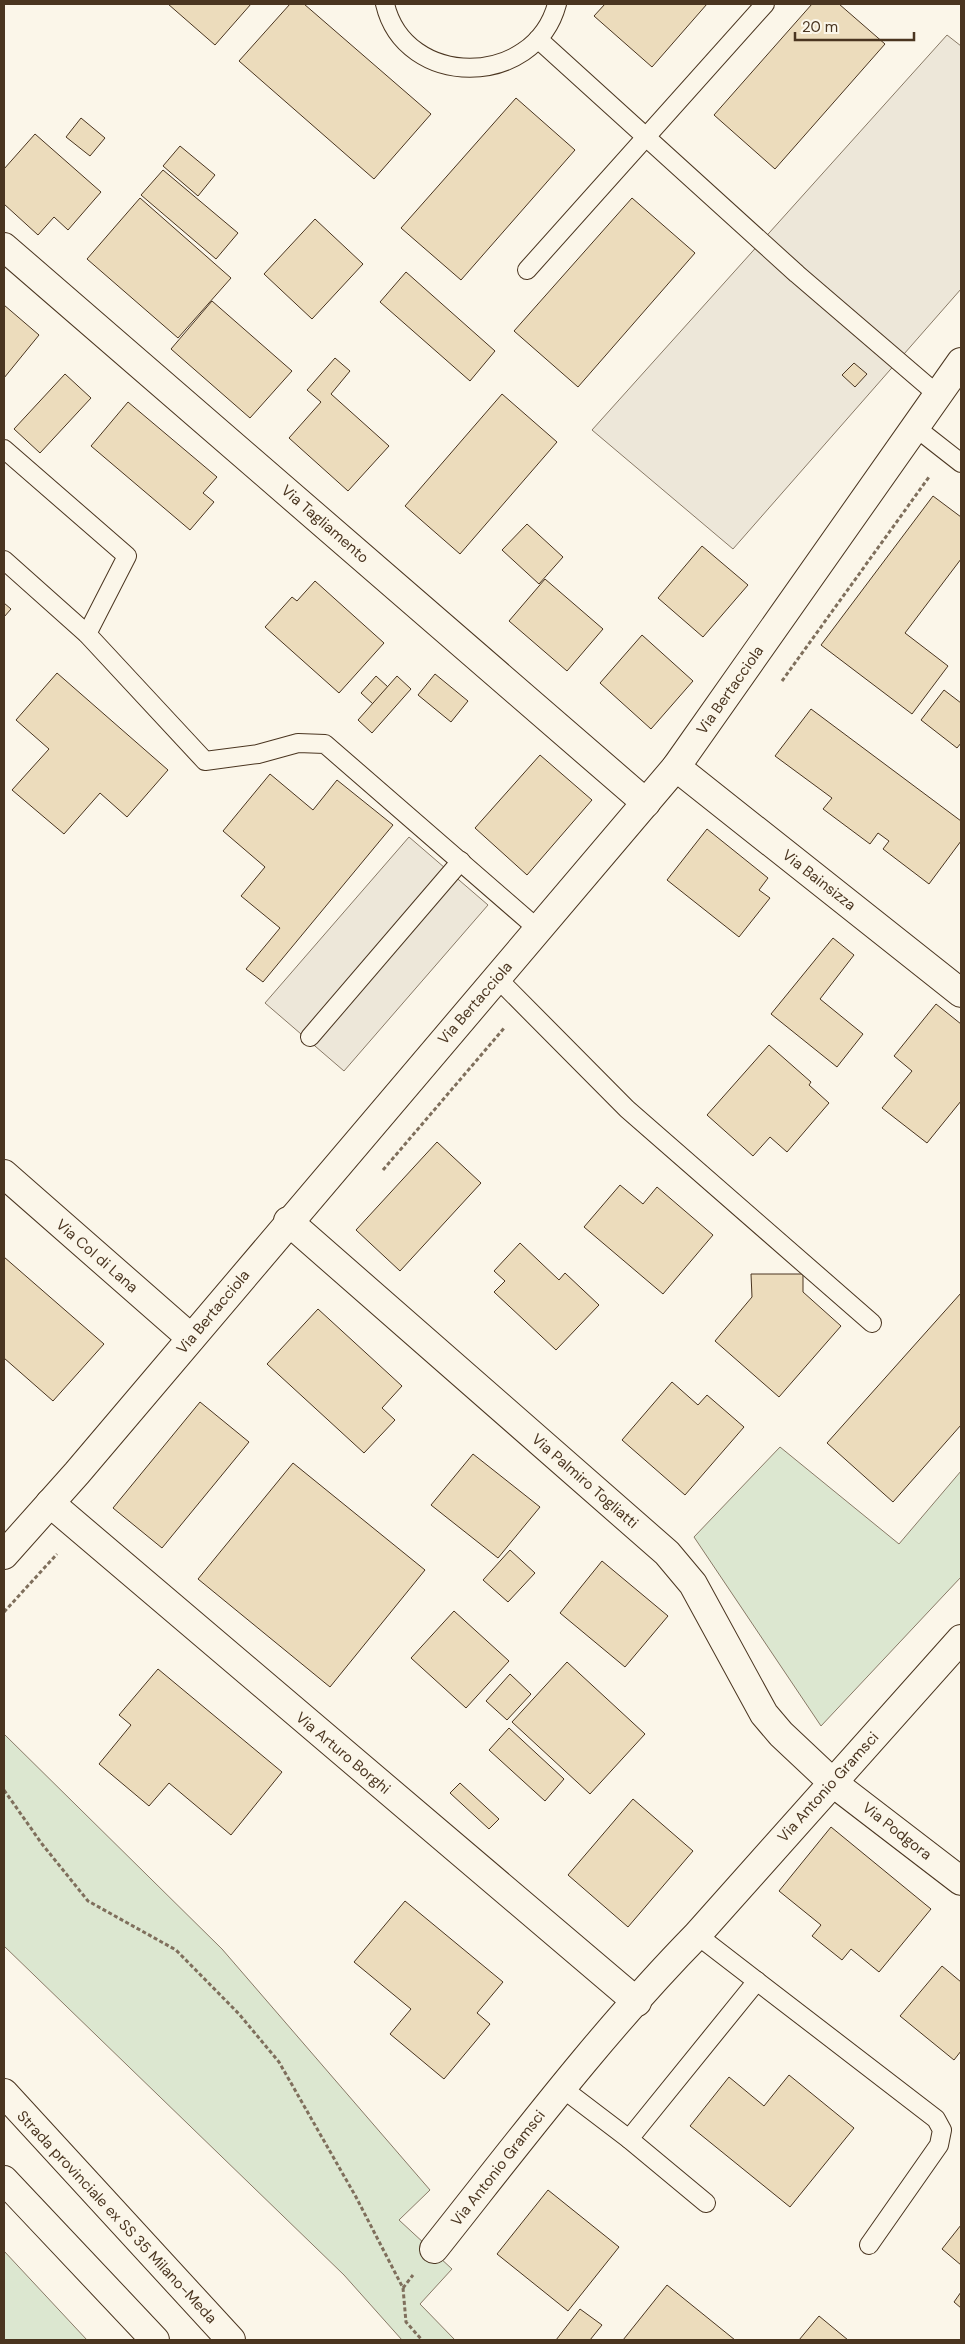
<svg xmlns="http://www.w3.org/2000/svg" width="965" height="2344" font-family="'DM Sans',sans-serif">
<rect width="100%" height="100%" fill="#fbf6e9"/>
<g fill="#dce7d0" stroke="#887966">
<path d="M 780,1447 L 899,1544 L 961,1471 L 961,1577 L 821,1726 L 694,1537 Z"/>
<path d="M 4,1734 L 222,1949 L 430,2190 L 399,2220 L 452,2269 L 420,2304 L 455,2340 L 402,2340 L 344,2275 L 4,1946 Z"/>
<path d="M 4,2251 L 87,2340 L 4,2340 Z"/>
</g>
<g fill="#ede7d9" stroke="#887966">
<path d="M 947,35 L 961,46 L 961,289 L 733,549 L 592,430 Z"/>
<path d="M 409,837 L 488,905 L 344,1071 L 265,1003 Z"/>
</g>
<g fill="#ecdcbc" stroke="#4a3520">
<path d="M 168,4 L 251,4 L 215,45 Z"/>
<path d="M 290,4 L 304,4 L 431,114 L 374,179 L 239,61 Z"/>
<path d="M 605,4 L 707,4 L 652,67 L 594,16 Z"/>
<path d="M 812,4 L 839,4 L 885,44 L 775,169 L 714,115 Z"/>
<path d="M 516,98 L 575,150 L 461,280 L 401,228 Z"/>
<path d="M 81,118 L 105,138 L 90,156 L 66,137 Z"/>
<path d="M 35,134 L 101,192 L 68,230 L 54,217 L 38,235 L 4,204 L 4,169 Z"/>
<path d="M 180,146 L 215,175 L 198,196 L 163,166 Z"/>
<path d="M 163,170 L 238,233 L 216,259 L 141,195 Z"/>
<path d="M 140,198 L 231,278 L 178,338 L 87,259 Z"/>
<path d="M 632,198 L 695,253 L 578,387 L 514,331 Z"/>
<path d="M 315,219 L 363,264 L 312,319 L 264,274 Z"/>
<path d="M 406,272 L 495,351 L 470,381 L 380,302 Z"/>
<path d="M 212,301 L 292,371 L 250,418 L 171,349 Z"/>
<path d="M 4,305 L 39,335 L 4,378 Z"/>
<path d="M 335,358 L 350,371 L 331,394 L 389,446 L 348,491 L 289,438 L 321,402 L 307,390 Z"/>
<path d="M 854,363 L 867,374 L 855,387 L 842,375 Z"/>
<path d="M 65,374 L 91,398 L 40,453 L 14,429 Z"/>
<path d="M 502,394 L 557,442 L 460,554 L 405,506 Z"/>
<path d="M 128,402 L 217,477 L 203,493 L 214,502 L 190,530 L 91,446 Z"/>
<path d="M 933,496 L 961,517 L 961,559 L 905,633 L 948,666 L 912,714 L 821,645 Z"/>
<path d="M 527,524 L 563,557 L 539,584 L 502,550 Z"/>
<path d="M 702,546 L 748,585 L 703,637 L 658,598 Z"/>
<path d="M 545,579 L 603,629 L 567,671 L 509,621 Z"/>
<path d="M 315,581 L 384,643 L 339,693 L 265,627 L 292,597 L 297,601 Z"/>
<path d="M 4,603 L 11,609 L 4,617 Z"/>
<path d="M 642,635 L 693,681 L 651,729 L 600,683 Z"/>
<path d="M 57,673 L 168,770 L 127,817 L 100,793 L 64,834 L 12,790 L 49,749 L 16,720 Z"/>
<path d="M 435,674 L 468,701 L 451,722 L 418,695 Z"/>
<path d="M 376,676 L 388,687 L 373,704 L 361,693 Z"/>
<path d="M 397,676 L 411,689 L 372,733 L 358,720 Z"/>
<path d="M 944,690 L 961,703 L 961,743 L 957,748 L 921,720 Z"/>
<path d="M 811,709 L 961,821 L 961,841 L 929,884 L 883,849 L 889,841 L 878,833 L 870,844 L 823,809 L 832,798 L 775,756 Z"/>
<path d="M 540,755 L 592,800 L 527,875 L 475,828 Z"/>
<path d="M 270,774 L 313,810 L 337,780 L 393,825 L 263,982 L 246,969 L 280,928 L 241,896 L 265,867 L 223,831 Z"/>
<path d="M 707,829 L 768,878 L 759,890 L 770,898 L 739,937 L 667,880 Z"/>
<path d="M 833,938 L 854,955 L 820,999 L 863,1034 L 837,1067 L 771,1014 Z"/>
<path d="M 936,1004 L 961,1024 L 961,1101 L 927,1143 L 882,1108 L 912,1071 L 894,1056 Z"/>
<path d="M 769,1045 L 811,1082 L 809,1085 L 829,1103 L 787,1152 L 770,1137 L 753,1156 L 707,1115 Z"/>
<path d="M 437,1142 L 481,1183 L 400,1271 L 356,1230 Z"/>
<path d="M 620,1185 L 643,1204 L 657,1187 L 713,1235 L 663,1294 L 584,1227 Z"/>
<path d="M 520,1243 L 559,1280 L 565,1273 L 599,1305 L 556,1350 L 494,1292 L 505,1281 L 494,1271 Z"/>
<path d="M 4,1257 L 104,1344 L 53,1401 L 4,1358 Z"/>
<path d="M 751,1274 L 803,1274 L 803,1292 L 841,1326 L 779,1397 L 715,1341 L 752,1297 Z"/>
<path d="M 961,1293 L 961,1425 L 893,1502 L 827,1443 Z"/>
<path d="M 318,1309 L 402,1386 L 382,1408 L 395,1420 L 364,1453 L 267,1364 Z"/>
<path d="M 672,1382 L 698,1405 L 707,1395 L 744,1427 L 685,1495 L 622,1440 Z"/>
<path d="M 200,1402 L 249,1442 L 162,1548 L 113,1508 Z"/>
<path d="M 473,1454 L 540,1507 L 498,1558 L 431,1505 Z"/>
<path d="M 293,1463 L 425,1570 L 330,1687 L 198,1579 Z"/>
<path d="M 510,1550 L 535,1573 L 508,1602 L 483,1580 Z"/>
<path d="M 602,1561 L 668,1616 L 625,1667 L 560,1613 Z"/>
<path d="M 454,1611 L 509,1661 L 466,1708 L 411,1658 Z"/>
<path d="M 567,1662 L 645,1734 L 590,1794 L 512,1722 Z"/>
<path d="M 158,1669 L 282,1772 L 231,1835 L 169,1783 L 149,1806 L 99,1764 L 131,1725 L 119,1715 Z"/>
<path d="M 510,1674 L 531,1694 L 507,1720 L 486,1701 Z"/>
<path d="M 509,1728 L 564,1779 L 545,1801 L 489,1750 Z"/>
<path d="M 460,1783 L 499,1819 L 489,1829 L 450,1793 Z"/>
<path d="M 633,1799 L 693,1851 L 628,1927 L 568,1875 Z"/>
<path d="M 831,1827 L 931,1909 L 879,1972 L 851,1949 L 842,1960 L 812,1936 L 821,1925 L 779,1891 Z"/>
<path d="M 405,1901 L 503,1982 L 477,2013 L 490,2024 L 444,2079 L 390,2034 L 411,2009 L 354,1962 Z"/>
<path d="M 942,1966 L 961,1982 L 961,2051 L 954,2060 L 900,2016 Z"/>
<path d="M 789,2075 L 854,2128 L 790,2207 L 690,2126 L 729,2077 L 764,2106 Z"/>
<path d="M 548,2190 L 619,2247 L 568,2311 L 497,2254 Z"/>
<path d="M 961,2225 L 961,2265 L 942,2249 Z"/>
<path d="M 667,2285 L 735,2340 L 623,2340 Z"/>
<path d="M 961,2292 L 961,2308 L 954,2302 Z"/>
<path d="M 580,2309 L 602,2325 L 590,2340 L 556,2340 Z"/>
<path d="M 819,2316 L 848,2340 L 799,2340 Z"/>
</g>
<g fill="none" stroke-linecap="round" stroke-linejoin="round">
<g stroke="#4a3520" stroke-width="20">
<g id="lane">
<path d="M 385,4 C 405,89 534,89 557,4"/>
<path d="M 538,39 L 797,274 L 938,395"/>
<path d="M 527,270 L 765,4"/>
<path d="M 915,427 L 961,463"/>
<path d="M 4,449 L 127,556 L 87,634"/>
<path d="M 4,560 L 87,634 L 205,761 L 258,754 L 298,743 L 325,744 L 538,929"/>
<path d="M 497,978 L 627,1109 L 872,1323"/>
<path d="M 310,1037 L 461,861"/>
<path d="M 697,1935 L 936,2119 L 942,2130 L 939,2145 L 869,2245"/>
<path d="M 562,2088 L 629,2139"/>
<path d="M 706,2203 L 629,2139 L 757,1981"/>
</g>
</g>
<g stroke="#4a3520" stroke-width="30">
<g id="street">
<path d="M 4,247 L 646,803"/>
<path d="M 676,767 L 961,993"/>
<path d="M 4,1174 L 191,1338"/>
<path d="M 288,1221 L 667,1553 L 693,1584 L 764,1714 L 781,1734 L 832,1782 L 961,1881"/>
<path d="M 50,1503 L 637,2002"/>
<path d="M 434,2249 C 519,2142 601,2033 697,1935 L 961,1639"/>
</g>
</g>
<g stroke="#4a3520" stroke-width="30">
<path id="secondary" d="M 4,1555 L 77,1473 L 676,767 L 961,362"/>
</g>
<g stroke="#4a3520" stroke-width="30">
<g id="highway">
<path d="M 4,2093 L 231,2340"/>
<path d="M 4,2180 L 155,2340"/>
</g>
</g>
<g stroke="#7f6f5c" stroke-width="3" stroke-dasharray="4 2.5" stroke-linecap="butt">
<path d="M 782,681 L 929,477"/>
<path d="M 383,1170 L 505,1027"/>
<path d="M 4,1612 L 57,1554"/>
<path d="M 4,1790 L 42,1844 L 88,1901 L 176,1950 L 239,2014 L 279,2062 L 356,2197 L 403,2288 L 406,2322 L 422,2340"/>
<path d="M 403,2288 L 413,2275"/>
</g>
<use href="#lane" stroke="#fbf6e9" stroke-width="18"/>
<use href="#street" stroke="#fbf6e9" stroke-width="28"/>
<use href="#secondary" stroke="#fbf6e9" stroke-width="28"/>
<use href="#highway" stroke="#fbf6e9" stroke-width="28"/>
</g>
<g text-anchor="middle" stroke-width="4" stroke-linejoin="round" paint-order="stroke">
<g font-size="15" fill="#4a3520" stroke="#fbf6e9">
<text transform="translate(325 524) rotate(41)" y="5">Via Tagliamento</text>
<text transform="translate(730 690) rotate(-55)" y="5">Via Bertacciola</text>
<text transform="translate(819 880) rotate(38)" y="5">Via Bainsizza</text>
<text transform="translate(475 1003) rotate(-49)" y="5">Via Bertacciola</text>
<text transform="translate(97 1256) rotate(41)" y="5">Via Col di Lana</text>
<text transform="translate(213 1312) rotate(-50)" y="5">Via Bertacciola</text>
<text transform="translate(585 1481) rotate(41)" y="5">Via Palmiro Togliatti</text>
<text transform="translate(343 1753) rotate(40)" y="5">Via Arturo Borghi</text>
<text transform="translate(828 1787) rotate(-48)" y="5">Via Antonio Gramsci</text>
<text transform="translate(897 1831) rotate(38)" y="5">Via Podgora</text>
<text transform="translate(498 2168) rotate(-52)" y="5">Via Antonio Gramsci</text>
<text transform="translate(117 2217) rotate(47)" y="5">Strada provinciale ex SS 35 Milano-Meda</text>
</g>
</g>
<rect width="965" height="2344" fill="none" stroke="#4a3520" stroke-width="10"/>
<path d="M795 32v8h119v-8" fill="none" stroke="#4a3520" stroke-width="2.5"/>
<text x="802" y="32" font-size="15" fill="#4a3520" stroke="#fbf6e9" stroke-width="4" paint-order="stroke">20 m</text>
</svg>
